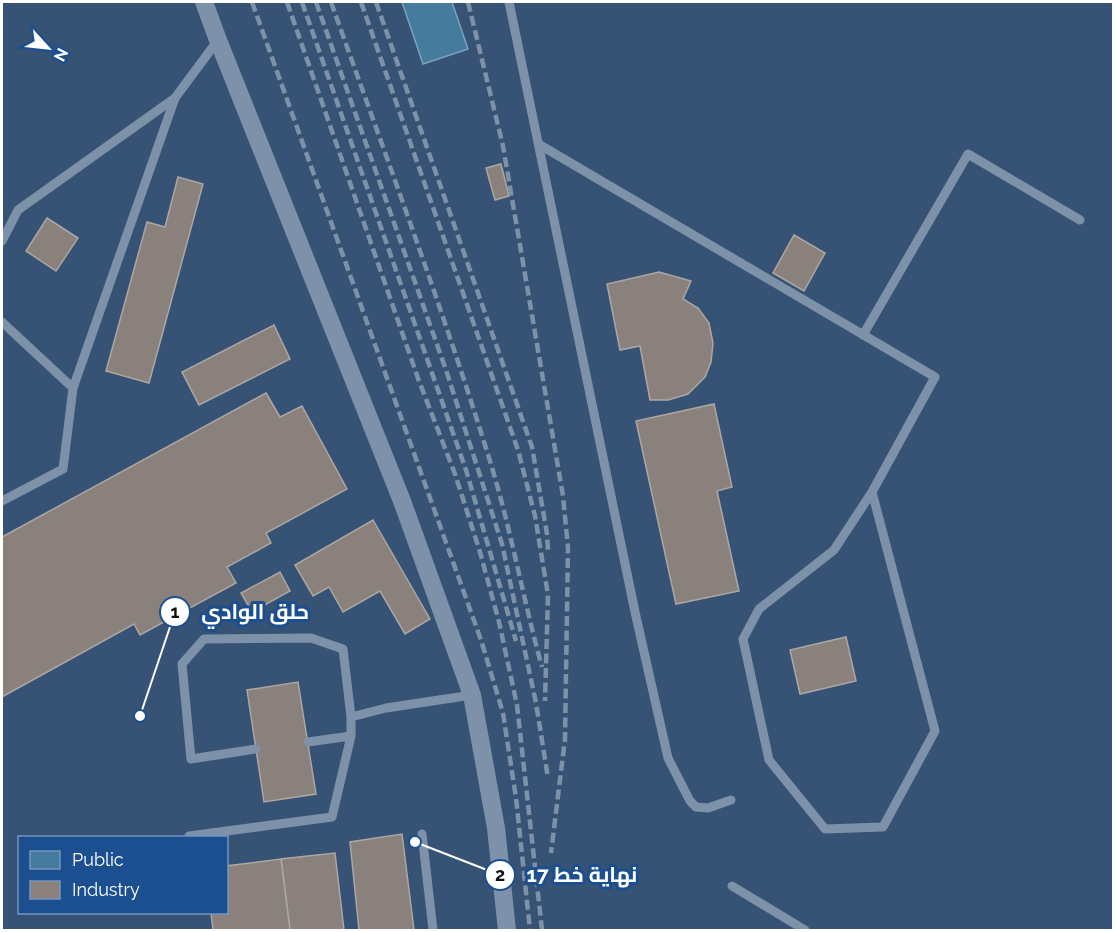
<svg xmlns="http://www.w3.org/2000/svg" width="1115" height="932" font-family="Raleway,Cairo,sans-serif">
<rect width="100%" height="100%" fill="#365274"/>
<path fill="#457b9d" stroke="#7da3ba" stroke-width="1.5" d="M 402,2 L 452,2 L 468,49 L 423,64 Z"/>
<g fill="#8a817c" stroke="#ada7a3" stroke-width="1.5">
<path d="M 501,164 L 509,196 L 495,200 L 486,168 Z"/>
<path d="M 178,177 L 203,184 L 149,383 L 106,371 L 147,222 L 165,227 Z"/>
<path d="M 47,218 L 78,238 L 56,271 L 26,251 Z"/>
<path d="M 794,235 L 825,253 L 804,291 L 773,273 Z"/>
<path d="M 659,272 L 691,281 L 683,299 L 698,308 L 709,323 L 713,343 L 711,362 L 705,377 L 688,394 L 668,400 L 650,400 L 640,346 L 620,350 L 607,284 Z"/>
<path d="M 274,325 L 290,359 L 199,405 L 182,372 Z"/>
<path d="M 266,393 L 280,417 L 302,406 L 347,489 L 266,533 L 271,543 L 227,567 L 236,583 L 140,635 L 134,624 L 2,697 L 2,537 Z"/>
<path d="M 714,404 L 732,487 L 717,491 L 739,591 L 676,604 L 636,421 Z"/>
<path d="M 373,520 L 430,619 L 405,634 L 380,591 L 343,612 L 329,587 L 313,596 L 295,565 Z"/>
<path d="M 280,572 L 290,591 L 252,612 L 241,593 Z"/>
<path d="M 846,637 L 856,681 L 800,694 L 790,650 Z"/>
<path d="M 298,682 L 316,794 L 264,802 L 247,690 Z"/>
<path d="M 402,834 L 414,930 L 359,930 L 350,842 Z"/>
<path d="M 335,853 L 344,930 L 290,930 L 281,859 Z"/>
<path d="M 281,859 L 290,930 L 213,930 L 211,912 L 226,912 L 226,866 Z"/>
</g>
<g fill="none" stroke-linecap="round" stroke-linejoin="round">
<g stroke="#7d92a8" stroke-width="9">
<path d="M 509,2 L 635,612 L 668,758 L 690,801 L 696,807 L 708,808 L 731,800"/>
<path d="M 540,145 L 935,377 L 872,492 L 834,550 L 759,609 L 743,639 L 769,760 L 825,829 L 883,827 L 935,731 L 872,492"/>
<path d="M 2,241 L 18,210 L 175,98"/>
<path d="M 2,322 L 73,388"/>
<path d="M 863,335 L 968,154 L 1080,220"/>
<path d="M 2,501 L 63,469 L 73,388 L 175,98 L 218,40"/>
<path d="M 308,742 L 351,736"/>
<path d="M 256,749 L 191,759 L 182,664 L 204,639 L 311,638 L 343,649 L 351,717 L 386,708 L 472,695"/>
<path d="M 422,834 L 433,930"/>
<path d="M 189,836 L 332,817 L 351,736 L 351,717"/>
<path d="M 732,886 L 805,930"/>
</g>
<path stroke="#7d92a8" stroke-width="18" d="M 204,2 L 218,40 L 402,501 L 472,695 L 496,828 L 507,930"/>
<g stroke="#7e92a7" stroke-width="4.5" stroke-dasharray="10 4.5" stroke-linecap="butt">
<path d="M 252,2 L 481,640 L 503,713 L 516,798 L 530,930"/>
<path d="M 287,2 L 419,381 L 455,474 L 480,552 L 499,622 L 517,705 L 542,930"/>
<path d="M 302,2 L 466,470 L 516,641"/>
<path d="M 316,2 L 446,370 L 502,544 L 536,703 L 548,778"/>
<path d="M 331,2 C 385,154 442,306 490,461 C 511,529 523,599 542,667"/>
<path d="M 361,2 L 518,450 L 535,516 L 548,595 L 545,701"/>
<path d="M 376,2 L 532,447 L 547,534 L 548,550"/>
<path d="M 468,2 L 503,146 L 563,496 L 568,548 L 565,739 L 551,853"/>
</g>
</g>
<path fill="none" stroke="#fff" stroke-width="2" d="M140 716L175 612M415 842L500 875"/>
<g fill="#fff" stroke="#1b4f8f" stroke-width="2">
<circle cx="140" cy="716" r="6"/>
<circle cx="415" cy="842" r="6"/>
<circle cx="175" cy="612" r="15"/>
<circle cx="500" cy="875" r="15"/>
</g>
<g font-size="18" text-anchor="middle" font-weight="bold" fill="#111">
<text x="175" y="618">1</text>
<text x="500" y="881">2</text>
</g>
<g font-size="21" text-anchor="middle" font-weight="bold" fill="#fff" stroke="#1b4f8f" stroke-width="6" stroke-linejoin="round" paint-order="stroke">
<text x="255" y="619">حلق الوادي</text>
<text x="582" y="882">17 نهاية خط</text>
</g>
<rect width="1115" height="932" fill="none" stroke="#ffffff" stroke-width="6"/>
<rect x="18" y="836" width="210" height="78" fill="#1b4f8f" stroke="#7695bc" stroke-width="1.5"/>
<rect x="30" y="851" width="30" height="18" fill="#457b9d" stroke="#7695bc" stroke-width="1.5"/>
<text x="72" y="866" font-size="18" fill="#ffffff">Public</text>
<rect x="30" y="881" width="30" height="18" fill="#8a817c" stroke="#7695bc" stroke-width="1.5"/>
<text x="72" y="896" font-size="18" fill="#ffffff">Industry</text>
<g transform="translate(48 48) rotate(117)" stroke="#1b4f8f" stroke-width="4.5" paint-order="stroke">
<path d="M0-4.5L10 22L0 15L-10 22Z" fill="#ffffff"/>
<text y="-9" font-size="16" font-weight="bold" text-anchor="middle" fill="#ffffff">N</text>
</g>
</svg>
